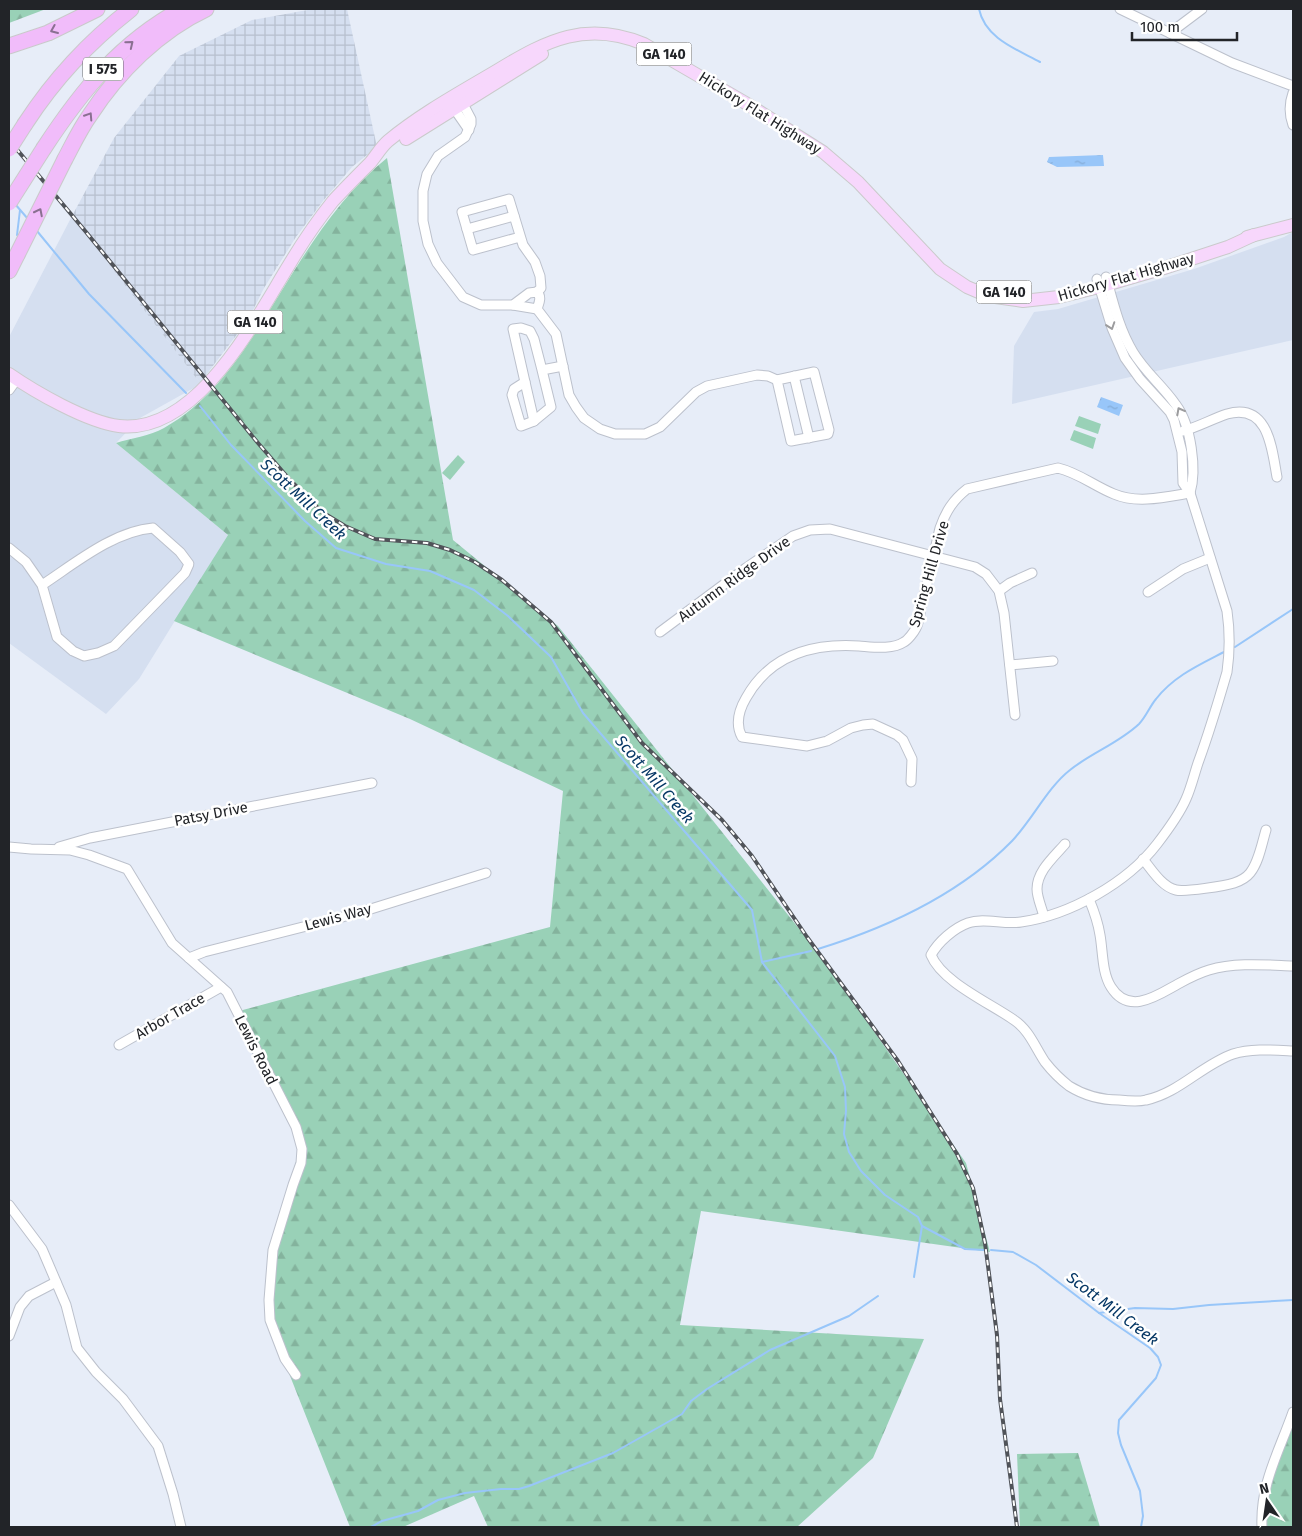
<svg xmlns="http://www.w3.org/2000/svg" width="1302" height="1536" font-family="'Fira Sans',sans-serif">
<defs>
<pattern id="industrial-grid" width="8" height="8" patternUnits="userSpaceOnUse" patternTransform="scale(1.25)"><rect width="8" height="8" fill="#d5dff0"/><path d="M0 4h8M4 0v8" fill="none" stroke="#b7bfce"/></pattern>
<pattern id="forest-firs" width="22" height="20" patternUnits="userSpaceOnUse" patternTransform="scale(1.25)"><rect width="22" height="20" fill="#99d1b7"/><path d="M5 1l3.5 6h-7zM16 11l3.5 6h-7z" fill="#84b39d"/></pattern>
<pattern id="water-ripples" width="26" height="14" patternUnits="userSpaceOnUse" patternTransform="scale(1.25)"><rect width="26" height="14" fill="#98c6f9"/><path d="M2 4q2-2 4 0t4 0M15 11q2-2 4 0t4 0" fill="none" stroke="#83aad5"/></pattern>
</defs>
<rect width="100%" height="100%" fill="#e7edf8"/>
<g fill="#d5dff0">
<path d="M 72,216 L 201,384 L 140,418 L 116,443 L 228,535 L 139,679 L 106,714 L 9,643 L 9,337 Z"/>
<path d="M 1293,232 L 1293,340 L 1012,404 L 1014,346 L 1034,312 L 1058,309 L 1194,269 L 1284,237 Z"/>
</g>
<path fill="url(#industrial-grid)" d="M 313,9 L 347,9 L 377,147 L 352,167 L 323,201 L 296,237 L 264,288 L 248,320 L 200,383 L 72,216 L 114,138 L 179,56 L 252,20 Z"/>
<g fill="#99d1b7">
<path d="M 1079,416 L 1101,424 L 1098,434 L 1075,426 Z"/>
<path d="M 1074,430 L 1096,438 L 1093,449 L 1070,440 Z"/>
<path d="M 458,455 L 465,462 L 450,480 L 442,473 Z"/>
</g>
<g fill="url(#forest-firs)">
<path d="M 9,9 L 46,9 L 9,23 Z"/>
<path d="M 387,158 L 453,540 L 558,626 L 824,960 L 966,1163 L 990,1252 L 701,1211 L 680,1325 L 924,1339 L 873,1458 L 797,1527 L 488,1527 L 474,1496 L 403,1527 L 350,1527 L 271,1328 L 277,1224 L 302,1142 L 239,1011 L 550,927 L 563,791 L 410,719 L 174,621 L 228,535 L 116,443 C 131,438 150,436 164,428 C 217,398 248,345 279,295 C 309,246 342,194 387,158 Z"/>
<path d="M 1293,1414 L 1293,1527 L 1264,1527 L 1266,1472 Z"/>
<path d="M 1078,1453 L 1100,1527 L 1020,1527 L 1017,1454 Z"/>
</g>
<g fill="url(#water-ripples)">
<path d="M 1103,155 L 1104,166 L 1057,167 L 1047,162 L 1049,157 Z"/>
<path d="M 1101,397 L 1123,405 L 1119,416 L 1097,407 Z"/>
</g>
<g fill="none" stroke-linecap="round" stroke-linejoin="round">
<g stroke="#98c6f9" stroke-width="2">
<path d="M 979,9 C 985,38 1016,49 1040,62"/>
<path d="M 15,204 L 28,219"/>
<path d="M 37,231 L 89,294 L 186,393"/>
<path d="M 17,235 L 20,210"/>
<path d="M 200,406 L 231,445 L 305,521 L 336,548 L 386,564 L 430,571 L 474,590 L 508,616 L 551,657 L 583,713 L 752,910 L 762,962 L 835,1056 L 845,1087 L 846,1111 L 844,1134 L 849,1152 L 861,1171 L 885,1195 L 918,1217 L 922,1226 L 965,1249 L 984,1250"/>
<path d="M 1235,647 L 1293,609"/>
<path d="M 818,949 C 889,927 959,895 1012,841 C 1032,820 1048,787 1070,770 C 1091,753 1119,743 1139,724 C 1146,717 1150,706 1156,699 C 1174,676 1199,665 1224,652"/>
<path d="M 762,962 L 811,951"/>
<path d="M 991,1250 L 1013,1252 L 1036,1265 L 1099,1313 L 1150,1348 L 1158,1357 L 1161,1365 L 1156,1378 L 1119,1420 L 1118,1433 L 1121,1445 L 1140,1491 L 1143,1516 L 1141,1527"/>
<path d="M 914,1277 L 922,1226"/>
<path d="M 1099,1313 L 1135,1308 L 1173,1309 L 1209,1305 L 1293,1300"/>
<path d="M 371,1527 L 382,1521 L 418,1511 L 438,1500 L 465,1493 L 501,1489 L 519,1489 L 529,1486 L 613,1453 L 682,1414 L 691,1401 L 707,1389 L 770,1350 L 849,1316 L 878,1296"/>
</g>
<g stroke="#bcc1cc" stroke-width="11">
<g id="minor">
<path d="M 1120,9 L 1232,63 L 1293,86"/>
<path d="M 1170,33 L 1202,9"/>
<path d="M 1293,93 C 1289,104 1289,114 1293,125"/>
<path d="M 461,100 L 471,119 L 471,124 L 465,137 L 438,156 L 427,174 L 423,191 L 423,221 L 428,244 L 437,263 L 463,297 L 481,305 L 513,305 L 529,293 L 537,292 C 542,297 539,303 537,309 L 556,334 L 569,395 L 576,407 L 584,418 L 600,429 L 615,434 L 645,434 L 660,427 L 696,392 L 707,386 L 757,375 L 768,376 L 777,380"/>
<path d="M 451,104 L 469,130"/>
<path d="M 467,229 L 514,216"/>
<path d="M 520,237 L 473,250 L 462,212 L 509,199 L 523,245 L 535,262 L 540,276 L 541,288 L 537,292"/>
<path d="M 1106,277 C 1113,302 1119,329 1133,352 C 1145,372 1163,386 1176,405 C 1191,425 1197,470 1190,493"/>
<path d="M 1097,279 L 1112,328 L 1125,358 L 1140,379 L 1170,412 L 1174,420 L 1182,452 L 1183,483 L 1190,493 L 1227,611 C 1230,632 1230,651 1227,672 C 1218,703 1209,733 1198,763 C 1194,775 1191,788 1186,799 C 1179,815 1167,831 1157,844 C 1127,883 1070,915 1021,922 C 1004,925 984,917 968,923 C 954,928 938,942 931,955 C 942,982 990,1003 1014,1020 C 1029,1030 1035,1047 1045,1062 C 1052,1071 1060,1079 1069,1086 C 1085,1096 1101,1100 1119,1100 C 1128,1101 1138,1102 1146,1100 C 1179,1093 1202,1065 1233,1054 C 1251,1048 1274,1050 1293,1051"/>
<path d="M 513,305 L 537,309"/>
<path d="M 542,370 L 534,339 L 530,331 L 521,328 L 513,329 L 525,382 L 514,389 L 512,395 L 521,426 L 534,421 L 551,407 L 542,370 L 563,366"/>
<path d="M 814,372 L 829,430 L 828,434 L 791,441 L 777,380 Z"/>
<path d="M 794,376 L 809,438"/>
<path d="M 525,382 L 534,421"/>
<path d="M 9,390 L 17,379"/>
<path d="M 1183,431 C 1198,427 1212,419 1227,414 C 1269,402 1272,450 1277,477"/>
<path d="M 9,548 L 26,562 L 42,585 L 57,637 L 73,651 L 84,656 L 98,653 L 114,646 L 185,573 L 189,564 L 180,552 L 153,528 C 114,531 74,564 42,585"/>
<path d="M 999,591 L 1010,583 L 1032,573"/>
<path d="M 1148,592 L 1183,569 L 1210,558"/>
<path d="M 660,632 L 746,568 L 793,536 L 810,530 L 830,529 L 975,567 L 986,574 L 999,591 L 1004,613 L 1015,715"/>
<path d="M 1010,665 L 1053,661"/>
<path d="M 911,782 L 912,759 L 903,740 L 897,735 L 873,724 L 863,725 L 851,728 L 827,741 L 807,746 L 742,737 C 735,724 739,710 746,698 C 770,655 813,643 859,646 C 873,647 892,650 904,642 C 908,640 914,632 916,628 C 920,620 920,610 922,602 C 929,577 934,553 940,528 C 946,511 953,500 967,489 L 1058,468 C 1079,473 1094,486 1114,494 C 1137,504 1166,497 1190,493"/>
<path d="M 9,847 L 31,849 L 70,850 L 89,855 L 127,869 L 172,943 L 227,992 L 296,1127 L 302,1149 L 301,1163 L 293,1185 L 273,1250 L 269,1300 L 270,1320 L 285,1359 L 296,1375"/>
<path d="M 59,847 L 90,838 L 372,783"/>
<path d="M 1143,859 C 1151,869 1162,887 1176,890 C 1185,892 1225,886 1234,883 C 1240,881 1246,878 1250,873 C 1259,862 1262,843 1266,830"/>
<path d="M 1089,899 C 1094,911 1098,922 1100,935 C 1103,952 1102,973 1111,987 C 1129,1016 1158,995 1178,984 C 1187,979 1199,973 1209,970 C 1236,962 1266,965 1293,966"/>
<path d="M 1044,917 C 1042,908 1037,898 1037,889 C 1037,871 1054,857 1065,844"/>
<path d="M 189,958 L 204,952 L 358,913 L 486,873"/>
<path d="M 119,1045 L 221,987"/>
<path d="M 9,1205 L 42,1249 L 66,1305 L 77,1348 L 96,1372 L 123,1399 L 158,1446 L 173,1494 L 181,1527"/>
<path d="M 9,1336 L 20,1307 L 29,1296 L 56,1282"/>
<path d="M 1262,1527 C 1260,1484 1279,1452 1293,1412"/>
</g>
</g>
<g stroke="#cacacb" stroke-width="14">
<g id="primary">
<path d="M 406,139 L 542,54"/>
<path d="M 1247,237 L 1293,225"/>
<path d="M 9,374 C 35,392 87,422 119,426 C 197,435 255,320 289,265 C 302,243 317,221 333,201 C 345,188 357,176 370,163 C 376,156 381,147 388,141 C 422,113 461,92 498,70 C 547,40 587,20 644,44 L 749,105 L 823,152 L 858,182 L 940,269 L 967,287 L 988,296 L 1023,301 L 1059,297 L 1099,287 L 1164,268 L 1228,247 L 1254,235"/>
</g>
</g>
<g stroke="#cacacb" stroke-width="17">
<g id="motorway">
<path d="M 9,46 L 48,33 L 97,9"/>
<path d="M 25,124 C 55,78 88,43 131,9"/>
<path d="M 44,148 C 82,90 120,43 182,9"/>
<path d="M 65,159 C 73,144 80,129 90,115 C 118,72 159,31 206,9"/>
<path d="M 9,271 L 17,255"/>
</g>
</g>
<use href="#minor" stroke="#fff" stroke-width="9"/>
<use href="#primary" stroke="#f7d7fc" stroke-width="12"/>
<use href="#motorway" stroke="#f1bcfa" stroke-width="15"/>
<g stroke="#505359" stroke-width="4">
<path id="rail" d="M 9,140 L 86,232 L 258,443 L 290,480 L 322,512 L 345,526 L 375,539 L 427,543 L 450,550 L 475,562 L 502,580 L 551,622 L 642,743 L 722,820 L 752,856 L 807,937 L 898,1061 L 957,1154 L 973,1188 L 985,1243 L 997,1335 L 1000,1399 L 1017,1527"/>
</g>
<use href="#rail" stroke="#fff" stroke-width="2" stroke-dasharray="5.5" stroke-linecap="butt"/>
<g stroke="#cacacb" stroke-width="17" stroke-linecap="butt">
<g id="motorway-bridge">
<path d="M 9,149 L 25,124"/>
<path d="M 9,203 L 44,148"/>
<path d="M 17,255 L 65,159"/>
</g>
</g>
<use href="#motorway-bridge" stroke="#f1bcfa" stroke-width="15"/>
</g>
<defs><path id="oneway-chevron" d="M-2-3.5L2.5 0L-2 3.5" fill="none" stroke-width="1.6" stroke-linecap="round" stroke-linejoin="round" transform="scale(1.25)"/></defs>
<g stroke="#8a7091">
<use href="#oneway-chevron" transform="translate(54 30) rotate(157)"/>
<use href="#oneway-chevron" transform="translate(130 44) rotate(-39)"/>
<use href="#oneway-chevron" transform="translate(89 116) rotate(-57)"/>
<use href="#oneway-chevron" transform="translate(39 212) rotate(-63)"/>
</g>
<g stroke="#9c9c9e">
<use href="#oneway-chevron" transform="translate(1111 326) rotate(71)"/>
<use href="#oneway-chevron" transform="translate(1180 411) rotate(-118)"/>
</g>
<g text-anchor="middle" stroke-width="5" stroke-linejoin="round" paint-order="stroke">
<g fill="#fff" stroke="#646668" stroke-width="1">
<rect x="636.5" y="42.5" width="55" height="23" rx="4"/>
<rect x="83" y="57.5" width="40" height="23" rx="4"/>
<rect x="976.5" y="280.5" width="55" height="23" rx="4"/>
<rect x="227.5" y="310.5" width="55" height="23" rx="4"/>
</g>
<g font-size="14" font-weight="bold" fill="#222428">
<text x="664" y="59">GA 140</text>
<text x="103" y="74">I 575</text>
<text x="1004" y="297">GA 140</text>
<text x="255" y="327">GA 140</text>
</g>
<g font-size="15" fill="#222428" stroke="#fff">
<text transform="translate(760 113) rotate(32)" y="5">Hickory Flat Highway</text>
<text transform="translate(1126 277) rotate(-16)" y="5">Hickory Flat Highway</text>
<text transform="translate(929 574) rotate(-74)" y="5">Spring Hill Drive</text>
<text transform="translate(734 579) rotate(-36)" y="5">Autumn Ridge Drive</text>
<text transform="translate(211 814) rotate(-11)" y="5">Patsy Drive</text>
<text transform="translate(338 917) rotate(-15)" y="5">Lewis Way</text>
<text transform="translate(170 1016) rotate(-30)" y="5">Arbor Trace</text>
<text transform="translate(256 1050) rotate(63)" y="5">Lewis Road</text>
</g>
<g font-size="16" font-style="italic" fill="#073866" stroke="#fff">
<text transform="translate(304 499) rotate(43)" y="6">Scott Mill Creek</text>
<text transform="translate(655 779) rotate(49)" y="6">Scott Mill Creek</text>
<text transform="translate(1113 1308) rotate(37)" y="6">Scott Mill Creek</text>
</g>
</g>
<rect width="1302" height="1536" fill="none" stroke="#222428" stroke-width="20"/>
<g transform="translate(1267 1501) rotate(347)" stroke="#ffffff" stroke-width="4" paint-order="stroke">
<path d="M0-4L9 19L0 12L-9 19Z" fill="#222428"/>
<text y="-8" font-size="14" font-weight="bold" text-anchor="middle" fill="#222428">N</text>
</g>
<path d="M1132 32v8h105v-8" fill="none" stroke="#222428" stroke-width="2.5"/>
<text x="1140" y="32" font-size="15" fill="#222428" stroke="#ffffff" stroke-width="4" paint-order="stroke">100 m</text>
</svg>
